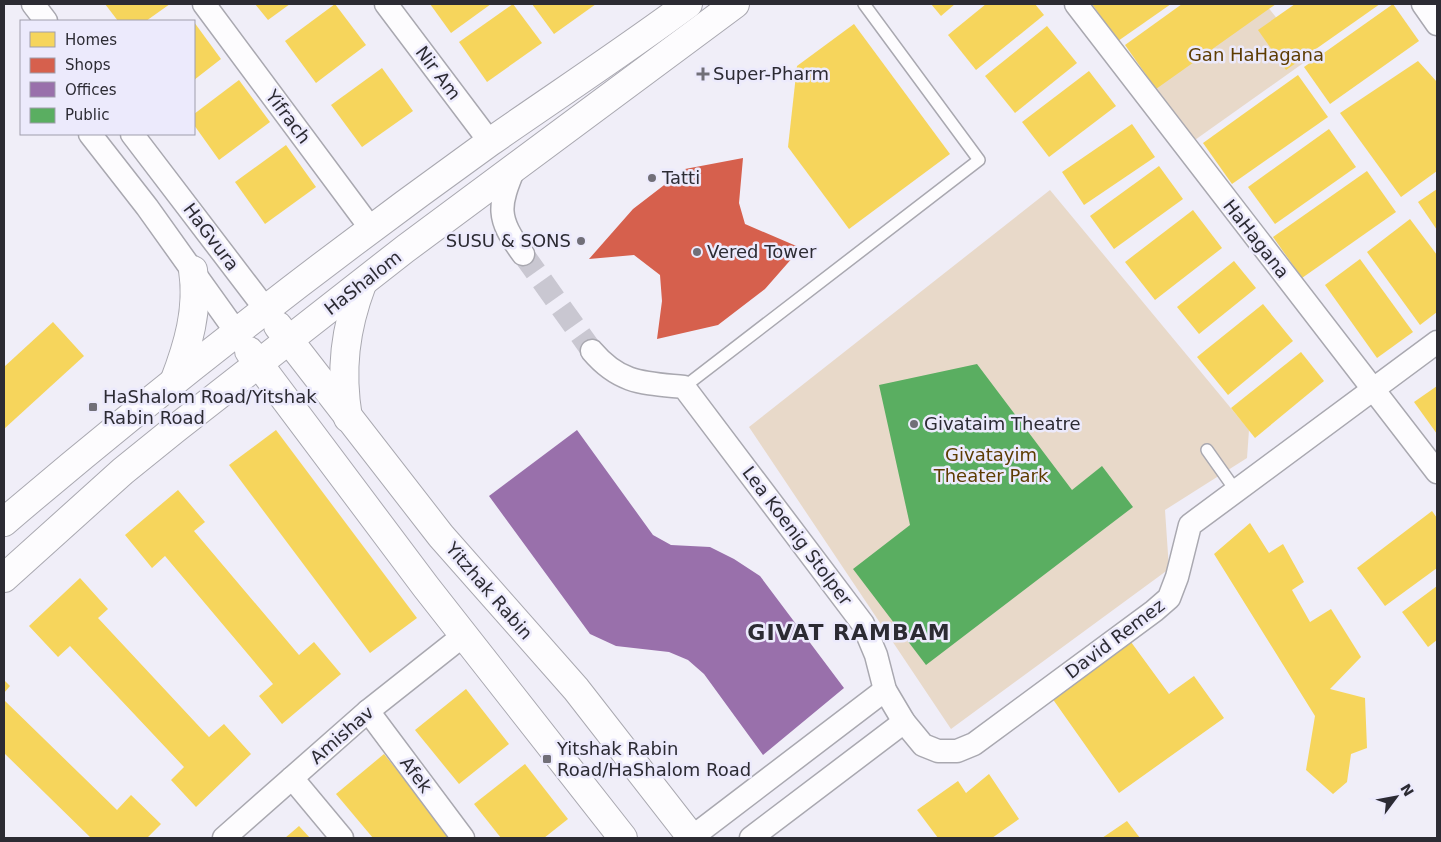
<svg xmlns="http://www.w3.org/2000/svg" width="1441" height="842" font-family="'DejaVu Sans',sans-serif">
<rect width="100%" height="100%" fill="#f0eef8"/>
<g fill="#e8d9c9">
<path d="M 1267,6 L 1309,59 L 1185,147 L 1146,95 Z"/>
<path d="M 1050,190 L 1249,430 L 1247,458 L 1165,510 L 1169,569 L 951,729 L 749,427 Z"/>
</g>
<g fill="#f6d55c">
<path d="M 105,4 L 170,4 L 146,21 L 118,21 Z"/>
<path d="M 255,4 L 290,4 L 268,20 Z"/>
<path d="M 335,4 L 366,45 L 316,83 L 285,41 Z"/>
<path d="M 430,4 L 491,4 L 451,33 Z"/>
<path d="M 513,4 L 542,43 L 487,82 L 459,42 Z"/>
<path d="M 532,4 L 596,4 L 554,34 Z"/>
<path d="M 931,4 L 955,4 L 941,16 Z"/>
<path d="M 986,4 L 1035,4 L 1044,15 L 976,70 L 948,35 Z"/>
<path d="M 1092,4 L 1171,4 L 1118,41 Z"/>
<path d="M 1182,4 L 1276,4 L 1156,89 L 1125,45 Z"/>
<path d="M 1295,4 L 1380,4 L 1286,70 L 1258,30 Z"/>
<path d="M 1393,4 L 1419,41 L 1330,104 L 1304,67 Z"/>
<path d="M 194,22 L 221,59 L 194,80 Z"/>
<path d="M 854,24 L 950,154 L 849,229 L 788,147 L 797,66 Z"/>
<path d="M 1047,26 L 1077,63 L 1015,113 L 985,76 Z"/>
<path d="M 1418,61 L 1437,82 L 1437,171 L 1401,197 L 1340,113 Z"/>
<path d="M 382,68 L 413,111 L 362,147 L 331,105 Z"/>
<path d="M 1089,71 L 1116,106 L 1049,157 L 1022,122 Z"/>
<path d="M 1298,75 L 1328,117 L 1232,184 L 1203,143 Z"/>
<path d="M 239,80 L 270,122 L 219,160 L 194,125 L 194,114 Z"/>
<path d="M 1132,124 L 1155,157 L 1084,205 L 1062,172 Z"/>
<path d="M 1329,129 L 1356,167 L 1275,224 L 1248,187 Z"/>
<path d="M 286,145 L 316,187 L 265,224 L 235,182 Z"/>
<path d="M 1159,166 L 1183,199 L 1114,249 L 1090,216 Z"/>
<path d="M 1367,171 L 1396,212 L 1302,278 L 1273,237 Z"/>
<path d="M 1437,189 L 1437,230 L 1418,202 Z"/>
<path d="M 1193,210 L 1222,248 L 1155,300 L 1125,262 Z"/>
<path d="M 1410,219 L 1437,255 L 1437,312 L 1420,325 L 1367,252 Z"/>
<path d="M 1360,259 L 1413,332 L 1377,358 L 1325,285 Z"/>
<path d="M 1234,261 L 1256,288 L 1199,334 L 1177,307 Z"/>
<path d="M 1263,304 L 1293,341 L 1228,395 L 1197,357 Z"/>
<path d="M 53,322 L 84,356 L 4,429 L 4,367 Z"/>
<path d="M 1301,352 L 1324,381 L 1255,438 L 1231,408 Z"/>
<path d="M 1437,386 L 1437,434 L 1414,402 Z"/>
<path d="M 276,430 L 417,618 L 370,653 L 229,465 Z"/>
<path d="M 178,490 L 205,522 L 194,531 L 299,655 L 314,642 L 341,674 L 282,724 L 259,696 L 273,684 L 165,556 L 152,568 L 125,535 Z"/>
<path d="M 1432,511 L 1437,518 L 1437,568 L 1385,606 L 1357,568 Z"/>
<path d="M 1250,523 L 1269,553 L 1283,544 L 1304,582 L 1292,590 L 1310,622 L 1331,609 L 1361,657 L 1330,689 L 1365,698 L 1367,748 L 1351,754 L 1347,782 L 1333,794 L 1306,770 L 1315,716 L 1214,554 Z"/>
<path d="M 80,578 L 108,609 L 98,618 L 209,737 L 224,724 L 251,754 L 196,807 L 171,780 L 184,767 L 70,646 L 58,657 L 29,626 Z"/>
<path d="M 1437,586 L 1437,640 L 1428,647 L 1402,612 Z"/>
<path d="M 1131,642 L 1169,694 L 1194,676 L 1224,718 L 1119,793 L 1052,698 Z"/>
<path d="M 4,680 L 10,686 L 4,693 Z"/>
<path d="M 466,689 L 509,744 L 459,784 L 415,730 Z"/>
<path d="M 4,700 L 117,810 L 131,795 L 161,824 L 147,838 L 91,838 L 4,753 Z"/>
<path d="M 384,754 L 453,838 L 373,838 L 336,794 Z"/>
<path d="M 525,764 L 568,819 L 544,838 L 501,838 L 474,804 Z"/>
<path d="M 989,774 L 1019,819 L 992,838 L 938,838 L 917,810 L 958,781 L 966,793 Z"/>
<path d="M 1127,821 L 1140,838 L 1102,838 Z"/>
<path d="M 299,826 L 310,838 L 285,838 Z"/>
</g>
<path fill="#d6604d" d="M 743,158 L 739,203 L 745,224 L 801,248 L 765,289 L 718,325 L 657,339 L 662,301 L 660,275 L 634,255 L 589,259 L 633,209 L 685,169 Z"/>
<path fill="#9970ab" d="M 577,430 L 653,535 L 671,545 L 710,547 L 734,559 L 760,576 L 844,688 L 763,755 L 704,674 L 688,660 L 669,652 L 616,646 L 590,634 L 489,496 Z"/>
<path fill="#5aae61" d="M 977,364 L 1072,490 L 1102,466 L 1133,507 L 926,665 L 853,569 L 910,525 L 879,385 Z"/>
<g fill="none" stroke-linecap="round" stroke-linejoin="round">
<path stroke="#c9c7d1" stroke-width="22" stroke-dasharray="22 11" stroke-linecap="butt" d="M 523,254 L 592,351"/>
<g stroke="#a9a8b0" stroke-width="14">
<g id="lane">
<path d="M 684,387 L 979,160 L 864,4"/>
<path d="M 1207,450 L 1236,491"/>
</g>
</g>
<g stroke="#a9a8b0" stroke-width="25">
<g id="street">
<path d="M 33,4 L 46,21"/>
<path d="M 204,4 L 372,230"/>
<path d="M 386,4 L 490,142"/>
<path d="M 1076,4 L 1437,472"/>
<path d="M 1423,4 L 1437,24"/>
<path d="M 90,134 L 147,207 L 237,333"/>
<path d="M 132,134 L 267,311"/>
<path d="M 515,166 C 498,207 496,217 523,254"/>
<path d="M 592,351 C 620,384 644,383 684,387 L 863,624 L 876,655 L 885,690 L 904,722 L 923,745 L 938,751 L 957,751 L 974,744 L 1154,611 L 1169,598 L 1177,577 L 1190,525 L 1437,342"/>
<path d="M 368,711 L 463,838"/>
<path d="M 292,778 L 342,838"/>
<path d="M 224,838 L 368,711 L 464,635"/>
<path d="M 691,838 L 885,690"/>
<path d="M 751,838 L 904,722"/>
</g>
</g>
<g stroke="#a9a8b0" stroke-width="30">
<g id="secondary">
<path d="M 278,326 L 441,536 L 576,689 L 692,838"/>
<path d="M 249,351 L 426,587 L 623,838"/>
<path d="M 174,382 C 188,346 199,309 193,270"/>
<path d="M 348,418 C 340,370 345,329 362,284"/>
<path d="M 4,522 C 160,389 323,262 490,142 C 556,96 623,52 688,4"/>
<path d="M 4,578 L 123,471 L 175,429 L 405,249 L 735,4"/>
</g>
</g>
<use href="#lane" stroke="#fdfcfe" stroke-width="11"/>
<use href="#street" stroke="#fdfcfe" stroke-width="22"/>
<use href="#secondary" stroke="#fdfcfe" stroke-width="28"/>
</g>
<g fill="#716f78" stroke="#eceafc" stroke-width="2">
<path d="M700.5 66.5h5v5h5v5h-5v5h-5v-5h-5v-5h5z"/>
<circle cx="652" cy="178" r="5"/>
<circle cx="581" cy="241" r="5"/>
<circle cx="697" cy="252" r="5"/>
<rect x="88" y="402" width="10" height="10" rx="2.5"/>
<circle cx="914" cy="424" r="5"/>
<rect x="542" y="754" width="10" height="10" rx="2.5"/>
</g>
<g text-anchor="middle" stroke-width="5" stroke-linejoin="round" paint-order="stroke">
<g font-size="18" fill="#5d3c02" stroke="#eceafc">
<text x="1256" y="61">Gan HaHagana</text>
<text x="991" y="461">Givatayim<tspan x="991" dy="21">Theater Park</tspan></text>
</g>
<g font-size="18" fill="#2c2b33" stroke="#eceafc">
<text transform="translate(438 73) rotate(53)" y="6">Nir Am</text>
<text transform="translate(288 117) rotate(53)" y="6">Yifrach</text>
<text transform="translate(211 237) rotate(53)" y="6">HaGvura</text>
<text transform="translate(1256 239) rotate(52)" y="6">HaHagana</text>
<text transform="translate(363 283) rotate(-38)" y="6">HaShalom</text>
<text transform="translate(797 536) rotate(53)" y="6">Lea Koenig Stolper</text>
<text transform="translate(489 591) rotate(49)" y="6">Yitzhak Rabin</text>
<text transform="translate(1115 639) rotate(-37)" y="6">David Remez</text>
<text transform="translate(342 735) rotate(-41)" y="6">Amishav</text>
<text transform="translate(416 775) rotate(53)" y="6">Afek</text>
</g>
<g font-size="18" fill="#2c2b33" stroke="#eceafc" text-anchor="start">
<text x="713" y="80">Super-Pharm</text>
<text x="662" y="184">Tatti</text>
<text x="571" y="247" text-anchor="end">SUSU &amp; SONS</text>
<text x="707" y="258">Vered Tower</text>
<text x="103" y="403">HaShalom Road/Yitshak<tspan x="103" dy="21">Rabin Road</tspan></text>
<text x="924" y="430">Givataim Theatre</text>
<text x="557" y="755">Yitshak Rabin<tspan x="557" dy="21">Road/HaShalom Road</tspan></text>
</g>
<g font-size="22" font-weight="bold" letter-spacing="1" fill="#2c2b33" stroke="#eceafc">
<text x="849" y="640">GIVAT RAMBAM</text>
</g>
</g>
<rect width="1441" height="842" fill="none" stroke="#2c2b33" stroke-width="10"/>
<rect x="20" y="20" width="175" height="115" fill="#eceafc" stroke="#9f9eac"/>
<rect x="30" y="32" width="25" height="15" fill="#f6d55c" stroke="#9f9eac"/>
<text x="65" y="45" font-size="15" fill="#2c2b33">Homes</text>
<rect x="30" y="58" width="25" height="15" fill="#d6604d" stroke="#9f9eac"/>
<text x="65" y="70" font-size="15" fill="#2c2b33">Shops</text>
<rect x="30" y="82" width="25" height="15" fill="#9970ab" stroke="#9f9eac"/>
<text x="65" y="95" font-size="15" fill="#2c2b33">Offices</text>
<rect x="30" y="108" width="25" height="15" fill="#5aae61" stroke="#9f9eac"/>
<text x="65" y="120" font-size="15" fill="#2c2b33">Public</text>
<g transform="translate(1396 797) rotate(58)" stroke="#eceafc" stroke-width="4" paint-order="stroke">
<path d="M0-4L9 19L0 12L-9 19Z" fill="#2c2b33"/>
<text y="-8" font-size="14" font-weight="bold" text-anchor="middle" fill="#2c2b33">N</text>
</g>
</svg>
